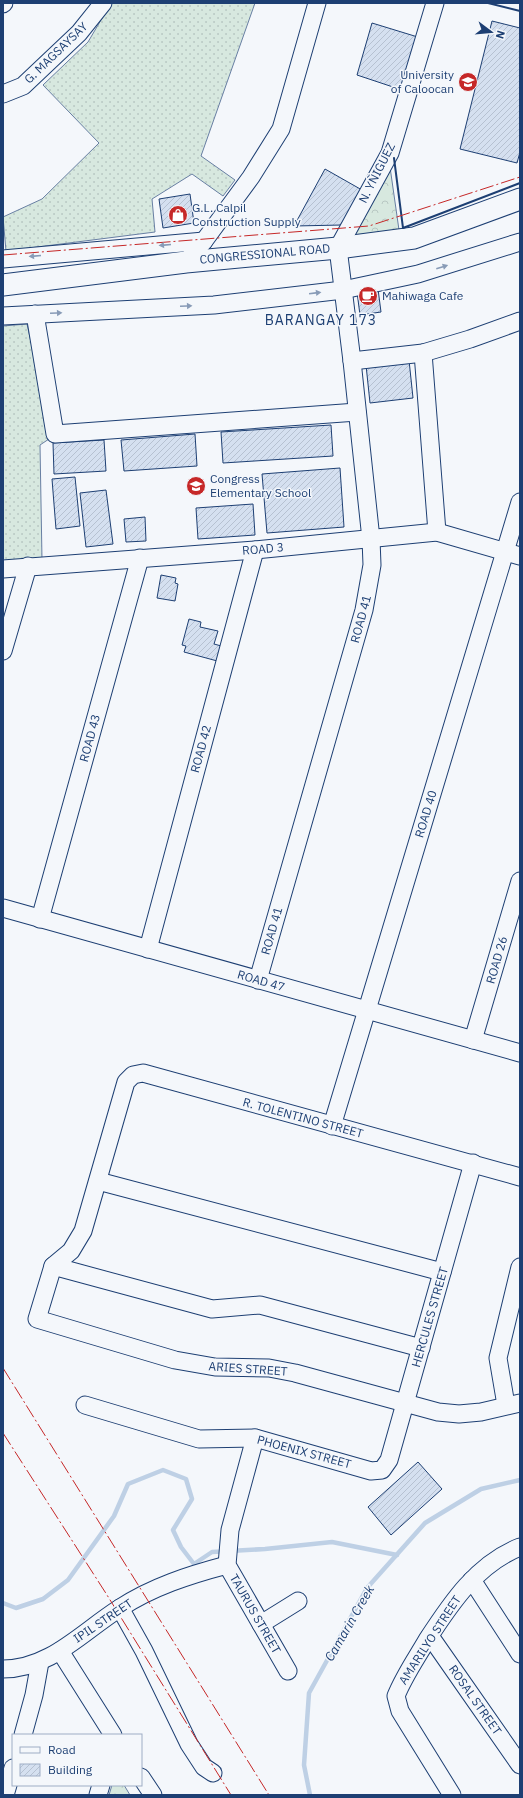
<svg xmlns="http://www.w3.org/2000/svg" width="523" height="1798" font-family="'IBM Plex Sans',sans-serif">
<defs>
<pattern id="grass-dots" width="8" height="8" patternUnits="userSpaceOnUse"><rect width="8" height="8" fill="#d7e8df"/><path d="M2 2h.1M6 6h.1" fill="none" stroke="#b8c8c3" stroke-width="1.8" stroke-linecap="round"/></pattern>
<pattern id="forest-crowns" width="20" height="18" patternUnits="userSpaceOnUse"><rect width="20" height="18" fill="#d7e8df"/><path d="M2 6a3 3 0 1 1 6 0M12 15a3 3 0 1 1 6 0" fill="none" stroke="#b8c8c3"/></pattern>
<pattern id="building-hatch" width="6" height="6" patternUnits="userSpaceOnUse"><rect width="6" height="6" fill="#d5e0f0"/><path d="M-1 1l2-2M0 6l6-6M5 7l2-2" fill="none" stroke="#b6c1d1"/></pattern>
</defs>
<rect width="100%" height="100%" fill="#f4f7fb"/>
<g fill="url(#grass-dots)" stroke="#687fa3">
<path d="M 111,3 L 255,3 L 201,156 L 235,180 L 223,196 L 192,174 L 152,199 L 155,232 L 6,251 L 3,217 L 42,199 L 99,143 L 43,85 L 88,42 Z"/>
<path d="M 27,324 L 52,437 L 40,445 L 42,560 L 3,563 L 3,326 Z"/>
</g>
<g fill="url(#forest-crowns)" stroke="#687fa3">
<path d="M 389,160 L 399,230 L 345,241 Z"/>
<path d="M 112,1785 L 124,1785 L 130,1795 L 109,1795 Z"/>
</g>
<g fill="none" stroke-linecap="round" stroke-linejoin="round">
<g stroke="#bed0e5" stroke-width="4.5">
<path d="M 3,1603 L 16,1608 L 43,1599 L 68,1580 L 114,1516 L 128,1484 L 163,1470 L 186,1479 L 192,1499 L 173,1530 L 181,1547 L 194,1564 L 212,1552 L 265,1549 L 332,1542 L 397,1555"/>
<path d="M 310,1795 L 304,1765 L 309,1693 L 367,1588 L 425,1523 L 481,1489 L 520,1480"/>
</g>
</g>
<g fill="url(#building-hatch)" stroke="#1d3f73">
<path d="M 492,21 L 520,28 L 520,152 L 517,163 L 460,149 Z"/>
<path d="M 372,23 L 421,38 L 405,91 L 357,75 Z"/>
<path d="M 325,169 L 362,190 L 342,225 L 294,226 Z"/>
<path d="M 190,194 L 194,223 L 163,228 L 159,199 Z"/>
<path d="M 378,289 L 381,312 L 360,315 L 357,292 Z"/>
<path d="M 409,360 L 413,398 L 370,403 L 366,365 Z"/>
<path d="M 331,425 L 333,456 L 223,463 L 221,432 Z"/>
<path d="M 195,434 L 197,466 L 124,471 L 121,440 Z"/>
<path d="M 104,440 L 106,471 L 54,474 L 53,443 Z"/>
<path d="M 340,468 L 344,527 L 267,533 L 262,474 Z"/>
<path d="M 75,477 L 80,526 L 56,529 L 52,479 Z"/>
<path d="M 106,490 L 113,544 L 86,547 L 80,493 Z"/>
<path d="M 253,504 L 255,535 L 198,539 L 196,508 Z"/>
<path d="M 145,517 L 146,541 L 126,542 L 124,519 Z"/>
<path d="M 161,575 L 176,578 L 175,583 L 178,584 L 175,601 L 157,598 Z"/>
<path d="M 189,619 L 201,622 L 200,627 L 218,631 L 214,644 L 225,647 L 221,662 L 184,652 L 186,646 L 182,645 Z"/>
<path d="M 418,1462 L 442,1489 L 391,1535 L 368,1507 Z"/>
</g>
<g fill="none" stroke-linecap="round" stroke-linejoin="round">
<g stroke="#1d3f73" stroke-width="19">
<g id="minor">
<path d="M 3,4 L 4,3"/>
<path d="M 3,94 L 23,86 L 79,33 L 103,3"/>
<path d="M 3,259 L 204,241"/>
<path d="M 186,262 L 204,241 L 251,177 L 281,129 L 317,3"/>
<path d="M 35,314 L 55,434 L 357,412"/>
<path d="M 3,316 L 214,305 L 343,290 L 418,274 L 520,242"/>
<path d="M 423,353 L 437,532"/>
<path d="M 352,361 L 423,353 L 470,339 L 520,321"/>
<path d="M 3,569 L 255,550 L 437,532 L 520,556"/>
<path d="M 3,651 L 28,566"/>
<path d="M 3,908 L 520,1053"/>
<path d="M 40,919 L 140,558"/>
<path d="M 148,949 L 255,550"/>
<path d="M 258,980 L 364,610 L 372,565 L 371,539 L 352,361 L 338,248 L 390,153 L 435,3"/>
<path d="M 473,1040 L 520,881"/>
<path d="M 332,1126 L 520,502"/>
<path d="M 520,1177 L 143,1073 L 133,1075 L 126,1082 L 83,1231 L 71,1251 L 53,1266 L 37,1319 L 175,1360 L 215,1367 L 269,1368 L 295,1373 L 438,1412 L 459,1414 L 481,1412 L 520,1403"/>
<path d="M 98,1181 L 442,1272"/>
<path d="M 53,1266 L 212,1309 L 260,1305 L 421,1348"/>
<path d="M 85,1405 L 199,1439 L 255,1438 L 371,1471 L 382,1470 L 389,1460 L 473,1163"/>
<path d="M 506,1405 L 498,1358 L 520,1267"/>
<path d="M 255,1438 L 230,1530 L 227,1565 L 288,1671"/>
<path d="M 472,1580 L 520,1654"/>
<path d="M 120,1608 L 144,1651 L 189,1744 L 204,1767 L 213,1773"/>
<path d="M 261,1624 L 298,1601"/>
<path d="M 430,1636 L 520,1765"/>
<path d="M 60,1651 L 113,1735"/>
<path d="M 3,1669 C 50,1669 82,1632 120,1608 C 152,1587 189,1575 227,1565"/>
<path d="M 23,1735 L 34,1695 L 40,1662"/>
<path d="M 141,1777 L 153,1795"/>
<path d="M 5,1795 L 13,1768"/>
<path d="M 98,1795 L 101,1785"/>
<path d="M 452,1795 L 400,1711 L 396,1696 C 404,1676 416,1659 427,1640 C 451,1603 477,1564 520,1547"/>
</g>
</g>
<g stroke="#1d3f73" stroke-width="23">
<path id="major" d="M 3,285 L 186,262 L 338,248 L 414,238 L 520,199"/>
</g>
<use href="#minor" stroke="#f4f7fb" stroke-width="17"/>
<use href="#major" stroke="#f4f7fb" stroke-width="21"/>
<g stroke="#1d3f73" stroke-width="2">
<path d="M 488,3 L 520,11"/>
<path d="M 394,158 L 403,228 L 520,183"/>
</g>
<g stroke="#c62828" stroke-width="1" stroke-dasharray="14 3 2 3" stroke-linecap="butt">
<path d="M 3,255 L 369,226 L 520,177"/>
<path d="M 3,1368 L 269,1795"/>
<path d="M 3,1433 L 107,1595 L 231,1795"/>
</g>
</g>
<defs><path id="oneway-solid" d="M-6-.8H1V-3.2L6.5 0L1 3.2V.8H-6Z"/></defs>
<g fill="#889bb7">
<use href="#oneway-solid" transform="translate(165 245) rotate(175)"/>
<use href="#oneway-solid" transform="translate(35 256) rotate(175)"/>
<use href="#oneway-solid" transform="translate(442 267) rotate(-18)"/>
<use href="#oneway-solid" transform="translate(315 293) rotate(-7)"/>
<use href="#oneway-solid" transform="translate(186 306) rotate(-3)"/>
<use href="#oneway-solid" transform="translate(56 313) rotate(-3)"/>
</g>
<defs>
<g id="university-disc" transform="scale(1)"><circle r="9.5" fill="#c62828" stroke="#f4f7fb"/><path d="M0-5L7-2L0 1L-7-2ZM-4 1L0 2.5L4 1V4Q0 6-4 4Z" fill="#fff"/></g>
<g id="shop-disc" transform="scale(1)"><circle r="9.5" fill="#c62828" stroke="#f4f7fb"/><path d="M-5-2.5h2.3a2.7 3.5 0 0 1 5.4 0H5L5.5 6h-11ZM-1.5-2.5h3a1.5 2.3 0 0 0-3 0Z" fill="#fff"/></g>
<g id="cafe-disc" transform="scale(1)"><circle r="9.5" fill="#c62828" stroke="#f4f7fb"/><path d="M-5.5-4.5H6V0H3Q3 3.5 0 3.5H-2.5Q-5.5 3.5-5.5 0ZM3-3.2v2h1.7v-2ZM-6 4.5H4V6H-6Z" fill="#fff"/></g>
<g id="school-disc" transform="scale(1)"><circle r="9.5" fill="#c62828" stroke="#f4f7fb"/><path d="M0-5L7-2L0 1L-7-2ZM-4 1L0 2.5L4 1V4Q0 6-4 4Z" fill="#fff"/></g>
</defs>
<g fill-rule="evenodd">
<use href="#university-disc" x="468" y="82"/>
<use href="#shop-disc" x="178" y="215"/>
<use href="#cafe-disc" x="368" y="296"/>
<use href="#school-disc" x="196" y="486"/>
</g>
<g text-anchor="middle" stroke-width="3" stroke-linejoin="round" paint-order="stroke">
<g font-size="12" fill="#1d3f73" stroke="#f4f7fb">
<text transform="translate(56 53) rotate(-44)" y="4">G. MAGSAYSAY</text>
<text transform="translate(377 173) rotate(-63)" y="4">N. YÑIGUEZ</text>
<text transform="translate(265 254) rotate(-5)" y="4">CONGRESSIONAL ROAD</text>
<text transform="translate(263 549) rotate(-5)" y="4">ROAD 3</text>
<text transform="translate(361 619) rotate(-75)" y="4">ROAD 41</text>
<text transform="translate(90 738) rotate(-75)" y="4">ROAD 43</text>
<text transform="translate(201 749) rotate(-75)" y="4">ROAD 42</text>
<text transform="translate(426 814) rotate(-73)" y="4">ROAD 40</text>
<text transform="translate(272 931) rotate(-74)" y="4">ROAD 41</text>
<text transform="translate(497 960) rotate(-74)" y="4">ROAD 26</text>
<text transform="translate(261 981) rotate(16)" y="4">ROAD 47</text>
<text transform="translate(303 1118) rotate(15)" y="4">R. TOLENTINO STREET</text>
<text transform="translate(430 1317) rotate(-74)" y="4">HERCULES STREET</text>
<text transform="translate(248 1369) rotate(4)" y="4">ARIES STREET</text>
<text transform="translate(304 1452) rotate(15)" y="4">PHOENIX STREET</text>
<text transform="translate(255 1614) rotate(60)" y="4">TAURUS STREET</text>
<text transform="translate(103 1621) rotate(-34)" y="4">IPIL STREET</text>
<text transform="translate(430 1640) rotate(-57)" y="4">AMARILYO STREET</text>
<text transform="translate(475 1700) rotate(55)" y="4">ROSAL STREET</text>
</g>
<g font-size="12" fill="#1d3f73" stroke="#f4f7fb" text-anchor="start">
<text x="454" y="79" text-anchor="end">University<tspan x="454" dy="14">of Caloocan</tspan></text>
<text x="192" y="212">G.L. Calpil<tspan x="192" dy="14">Construction Supply</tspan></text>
<text x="382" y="300">Mahiwaga Cafe</text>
<text x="210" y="483">Congress<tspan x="210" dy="14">Elementary School</tspan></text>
</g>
<g font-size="13" font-style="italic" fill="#1d3f73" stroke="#f4f7fb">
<text transform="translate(349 1623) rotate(-60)" y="5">Camarin Creek</text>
</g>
<g font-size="14" letter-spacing="1" fill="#1d3f73" stroke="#f4f7fb">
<text x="321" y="325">BARANGAY 173</text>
</g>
</g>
<rect width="523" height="1798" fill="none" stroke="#1d3f73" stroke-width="8"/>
<rect x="12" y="1734" width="130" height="52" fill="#f4f7fb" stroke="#9eadc5"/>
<rect x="20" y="1747" width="20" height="6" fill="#f4f7fb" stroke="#9eadc5"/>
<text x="48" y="1754" font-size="12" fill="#1d3f73">Road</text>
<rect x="20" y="1764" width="20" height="12" fill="url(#building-hatch)" stroke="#9eadc5"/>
<text x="48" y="1774" font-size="12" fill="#1d3f73">Building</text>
<g transform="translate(491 32) rotate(106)" stroke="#f4f7fb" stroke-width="3" paint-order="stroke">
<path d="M0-3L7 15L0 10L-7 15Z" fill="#1d3f73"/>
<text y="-6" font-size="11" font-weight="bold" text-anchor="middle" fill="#1d3f73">N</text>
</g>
</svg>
